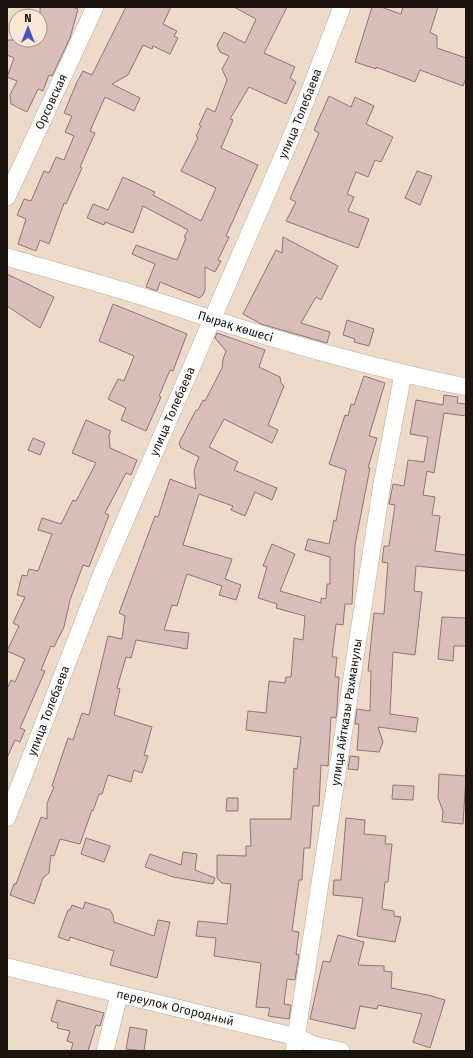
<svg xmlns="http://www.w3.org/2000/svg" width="473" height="1058" font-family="'Fira Sans',sans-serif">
<rect width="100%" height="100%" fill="#eedac8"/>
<g fill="#d9bdbb" stroke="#907674">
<path d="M 40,7 L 72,7 L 78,9 L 70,38 L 52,76 L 49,75 L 43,91 L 38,89 L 27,112 L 11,104 L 10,95 L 17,81 L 7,77 L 14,58 L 7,55 L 7,40 L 40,40 Z"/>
<path d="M 126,7 L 171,7 L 163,24 L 177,31 L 174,36 L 178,38 L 170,54 L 153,46 L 152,49 L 143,45 L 128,75 L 112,84 L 140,98 L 134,111 L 105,97 L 90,131 L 95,133 L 80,167 L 82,168 L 66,204 L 64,203 L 49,244 L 40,240 L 36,251 L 18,244 L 26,219 L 17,215 L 24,199 L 31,201 L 44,171 L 49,173 L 56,157 L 64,160 L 74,136 L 65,132 L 72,116 L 64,113 L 77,82 L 83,71 L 92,75 Z"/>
<path d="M 234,7 L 287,7 L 264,53 L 295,67 L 290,78 L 296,82 L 286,104 L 249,87 L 230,119 L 233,120 L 221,148 L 258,165 L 226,236 L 229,237 L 218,260 L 221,261 L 215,272 L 205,267 L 205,290 L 203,295 L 199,298 L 160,282 L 157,291 L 146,287 L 155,264 L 132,254 L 136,245 L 177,260 L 186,238 L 184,237 L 188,230 L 143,206 L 133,233 L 105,222 L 104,225 L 87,218 L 93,204 L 108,210 L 123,177 L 155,192 L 153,195 L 201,221 L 216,188 L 181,171 L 198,138 L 196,136 L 201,126 L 199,125 L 207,108 L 215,112 L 227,80 L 222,69 L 229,56 L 220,52 L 217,45 L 224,32 L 245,43 L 256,19 Z"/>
<path d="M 372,7 L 381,7 L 401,14 L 403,7 L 438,7 L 430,32 L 437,36 L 437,48 L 466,58 L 466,78 L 463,86 L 420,70 L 415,82 L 376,67 L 376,69 L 355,62 Z"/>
<path d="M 329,96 L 351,107 L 355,97 L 374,106 L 366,124 L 393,137 L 381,162 L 375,160 L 368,177 L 356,172 L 347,194 L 354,197 L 348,211 L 369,219 L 358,248 L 286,221 L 296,202 L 290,199 L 319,133 L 314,130 Z"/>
<path d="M 417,171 L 432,176 L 420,205 L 405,198 Z"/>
<path d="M 283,237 L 338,266 L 321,300 L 316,297 L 301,323 L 330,332 L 327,343 L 261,324 L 243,314 L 276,250 L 282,253 Z"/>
<path d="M 7,274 L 54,297 L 40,328 L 7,306 Z"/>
<path d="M 113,304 L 187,334 L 173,371 L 170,370 L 159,396 L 161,397 L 146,431 L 121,420 L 126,408 L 108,399 L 118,379 L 124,381 L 134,356 L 99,341 Z"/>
<path d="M 347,320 L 374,329 L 369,346 L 354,342 L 355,339 L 343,335 Z"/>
<path d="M 217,333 L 265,350 L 259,367 L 280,377 L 281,383 L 284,386 L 268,425 L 278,430 L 272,443 L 224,419 L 209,447 L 238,462 L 234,470 L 277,488 L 272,500 L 255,492 L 245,516 L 231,510 L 233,506 L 199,494 L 183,545 L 232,559 L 225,579 L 241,585 L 236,600 L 219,595 L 222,586 L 187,574 L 177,606 L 172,605 L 164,630 L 189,633 L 187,649 L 136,640 L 131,658 L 126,657 L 117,688 L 120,689 L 114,715 L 152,727 L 144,755 L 148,756 L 142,773 L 134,770 L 131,782 L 108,775 L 102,794 L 99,794 L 93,811 L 92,810 L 80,844 L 60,839 L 54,856 L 51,855 L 49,873 L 43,878 L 34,904 L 10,895 L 14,884 L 16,884 L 41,817 L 47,819 L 47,803 L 54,787 L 52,786 L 68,738 L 73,740 L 82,713 L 89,715 L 108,636 L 122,639 L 125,616 L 119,613 L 155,516 L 158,517 L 170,479 L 196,489 L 194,470 L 199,457 L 181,448 L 179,443 L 196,410 L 198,410 L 203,400 L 205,401 L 222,368 L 223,359 L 226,351 L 215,338 Z"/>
<path d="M 364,376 L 385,383 L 369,436 L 377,438 L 368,468 L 370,468 L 355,545 L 352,604 L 345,604 L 343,625 L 336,624 L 332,657 L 337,657 L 335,677 L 339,677 L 337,709 L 336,718 L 331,717 L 328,766 L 321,765 L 319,806 L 313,806 L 310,848 L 304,848 L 302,880 L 299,880 L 292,931 L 299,932 L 296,954 L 299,955 L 295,980 L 287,979 L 284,1004 L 291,1005 L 289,1019 L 268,1016 L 270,1008 L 256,1007 L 261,963 L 214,956 L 216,938 L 196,936 L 198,921 L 227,924 L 231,884 L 222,883 L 217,878 L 217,855 L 246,856 L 246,846 L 251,846 L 250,819 L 291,819 L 294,768 L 297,769 L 301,737 L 246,730 L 248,711 L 266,713 L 269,681 L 285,683 L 286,677 L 291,677 L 294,638 L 303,640 L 305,616 L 276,608 L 277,604 L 258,598 L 267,567 L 263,566 L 272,544 L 295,554 L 280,591 L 321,603 L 321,598 L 326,599 L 327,584 L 330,584 L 330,557 L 305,550 L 308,539 L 329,544 L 334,520 L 336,521 L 346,470 L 329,464 L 345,415 L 348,416 L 351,404 L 354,405 Z"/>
<path d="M 444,395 L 458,397 L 457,403 L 466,404 L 466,416 L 444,413 L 434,473 L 427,471 L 423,495 L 435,497 L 432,515 L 440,516 L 435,551 L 466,555 L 466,571 L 416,566 L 414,591 L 422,592 L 415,655 L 393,652 L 390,714 L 418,718 L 416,732 L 378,727 L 383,742 L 379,752 L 357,750 L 359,724 L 355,724 L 357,709 L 370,711 L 371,671 L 368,671 L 374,613 L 384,614 L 388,563 L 382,562 L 384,546 L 389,546 L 395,505 L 389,504 L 393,484 L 404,486 L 408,460 L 424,462 L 428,437 L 410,434 L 416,400 L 443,405 Z"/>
<path d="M 86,420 L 111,431 L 109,435 L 110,448 L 137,460 L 131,475 L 126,473 L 105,513 L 109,515 L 89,567 L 83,565 L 70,600 L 64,627 L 54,647 L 51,646 L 41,670 L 45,671 L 20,728 L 25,730 L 20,742 L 15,740 L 7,758 L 7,689 L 11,680 L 15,682 L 25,659 L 7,651 L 19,626 L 13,623 L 25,597 L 17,595 L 22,575 L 27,576 L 29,569 L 38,571 L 52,534 L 38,530 L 42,518 L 61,524 L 73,500 L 76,501 L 96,463 L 72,453 Z"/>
<path d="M 33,438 L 45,443 L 40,455 L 28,450 Z"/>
<path d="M 442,617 L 466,618 L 466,646 L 454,646 L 453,661 L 438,659 Z"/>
<path d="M 350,756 L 359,757 L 358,770 L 348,769 Z"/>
<path d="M 439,774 L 466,776 L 463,824 L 442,822 L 443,811 L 438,798 Z"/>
<path d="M 393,785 L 414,786 L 413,800 L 392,799 Z"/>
<path d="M 227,798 L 238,798 L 238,811 L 226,811 Z"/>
<path d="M 346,818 L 365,820 L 364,834 L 386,836 L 385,844 L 392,844 L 388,882 L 385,882 L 382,909 L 394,911 L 394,916 L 401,917 L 395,942 L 357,936 L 363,898 L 333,895 L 334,880 L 341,880 Z"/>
<path d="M 86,838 L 110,846 L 104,862 L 81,854 Z"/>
<path d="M 183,852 L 197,854 L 195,870 L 215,878 L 213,884 L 173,877 L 145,867 L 150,854 L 181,865 Z"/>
<path d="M 85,902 L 110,910 L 113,915 L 114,922 L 154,936 L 158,920 L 170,922 L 157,978 L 110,965 L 114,951 L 70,937 L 69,941 L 58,937 L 68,910 L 70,910 L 72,905 L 83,909 Z"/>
<path d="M 338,935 L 364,942 L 358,965 L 384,966 L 384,971 L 392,972 L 391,988 L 428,995 L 445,1000 L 430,1048 L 413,1042 L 422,1014 L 378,1005 L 377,1009 L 360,1006 L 355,1029 L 310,1019 L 323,961 L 330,962 Z"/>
<path d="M 57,1000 L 104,1013 L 100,1026 L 96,1025 L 88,1051 L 71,1051 L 73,1043 L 67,1041 L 70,1031 L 57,1028 L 58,1023 L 51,1021 Z"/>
<path d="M 130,1027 L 147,1030 L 144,1051 L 126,1049 Z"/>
</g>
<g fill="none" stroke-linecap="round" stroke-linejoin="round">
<g stroke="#bdab9a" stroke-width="18">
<g id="minor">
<path id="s1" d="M 7,197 L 95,7"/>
<path id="s2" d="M 7,257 C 62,273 118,288 172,306 C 268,338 366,367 466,387"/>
<path id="s3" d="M 7,818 L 101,576 L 296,126 L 342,7"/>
<path id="s4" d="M 7,967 L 297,1037 L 314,1045 L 341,1051"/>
<path d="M 105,1051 L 119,995"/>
<path id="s5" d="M 294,1051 L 382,484 L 403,374"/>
</g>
</g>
<use href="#minor" stroke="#fff" stroke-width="17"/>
</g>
<g text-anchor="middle" stroke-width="3" stroke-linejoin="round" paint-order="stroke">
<g font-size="12" fill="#1c150f" stroke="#fbe7d5">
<text dy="4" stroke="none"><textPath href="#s1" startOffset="105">Орсовская</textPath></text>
<text dy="4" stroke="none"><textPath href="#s3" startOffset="763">улица Толебаева</textPath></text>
<text dy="4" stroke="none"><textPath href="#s2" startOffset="239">Пырақ көшесі</textPath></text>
<text dy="4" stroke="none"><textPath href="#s3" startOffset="439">улица Толебаева</textPath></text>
<text dy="4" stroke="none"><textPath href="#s3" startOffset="115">улица Толебаева</textPath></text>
<text dy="4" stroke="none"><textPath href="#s5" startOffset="343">улица Айтказы Рахманулы</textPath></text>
<text dy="4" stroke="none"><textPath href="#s4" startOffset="173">переулок Огородный</textPath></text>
</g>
</g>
<rect width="473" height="1058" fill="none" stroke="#1c150f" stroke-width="16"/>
<g transform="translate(28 28)"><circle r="19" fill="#fbe7d5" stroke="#a29386"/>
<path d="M0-3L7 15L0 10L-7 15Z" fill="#4850c5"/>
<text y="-6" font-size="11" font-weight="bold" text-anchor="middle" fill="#1c150f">N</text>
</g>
</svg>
